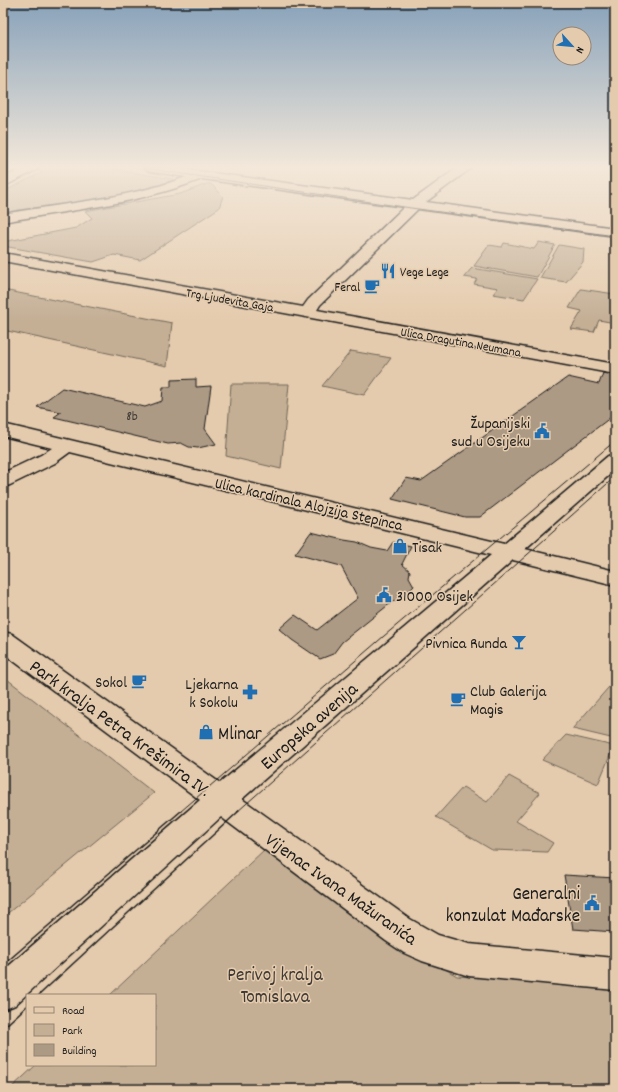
<svg xmlns="http://www.w3.org/2000/svg" width="618" height="1092" font-family="Dekko,sans-serif">
<rect width="100%" height="100%" fill="#e5cbad"/>
<filter id="ink" filterUnits="userSpaceOnUse"><feTurbulence type="fractalNoise" baseFrequency=".025" numOctaves="2"/><feDisplacementMap in="SourceGraphic" scale="8" xChannelSelector="R" yChannelSelector="G"/><feConvolveMatrix kernelMatrix="1 2 1 2 8 2 1 2 1" color-interpolation-filters="sRGB"/></filter>
<g filter="url(#ink)">
<g fill="#c4af95" stroke="#706658">
<path d="M 41,168 L 105,168 L 173,179 L 163,185 L 122,195 L 3,215 L 3,192 L 43,172 L 36,170 Z"/>
<path d="M 207,184 L 211,184 L 223,196 L 219,208 L 140,260 L 114,255 L 93,262 L 3,246 L 3,244 L 8,241 L 76,228 L 92,218 L 85,211 L 180,194 Z"/>
<path d="M 539,242 L 555,245 L 537,277 L 474,266 L 489,245 L 502,247 L 504,243 L 534,249 Z"/>
<path d="M 559,245 L 584,249 L 583,262 L 566,282 L 540,278 Z"/>
<path d="M 472,268 L 537,279 L 524,299 L 493,294 L 498,288 L 474,284 L 477,279 L 464,277 Z"/>
<path d="M 581,289 L 615,294 L 615,301 L 611,304 L 615,306 L 615,323 L 599,320 L 594,332 L 571,329 L 582,311 L 569,308 Z"/>
<path d="M 3,290 L 172,323 L 167,366 L 3,330 Z"/>
<path d="M 351,351 L 391,358 L 364,395 L 322,386 Z"/>
<path d="M 231,384 L 289,384 L 281,469 L 226,456 Z"/>
<path d="M 3,676 L 154,793 L 3,917 Z"/>
<path d="M 615,680 L 615,739 L 573,729 L 573,728 Z"/>
<path d="M 566,735 L 614,746 L 598,784 L 542,760 Z"/>
<path d="M 509,776 L 540,793 L 516,821 L 553,843 L 547,852 L 492,850 L 436,817 L 463,787 L 487,802 Z"/>
<path d="M 265,849 L 414,951 L 457,976 L 615,988 L 615,1089 L 10,1089 L 36,1065 L 155,1065 L 155,995 L 110,995 Z"/>
</g>
<g fill="#ad9a85" stroke="#1c1c1c">
<path d="M 603,373 L 615,375 L 615,414 L 480,517 L 465,517 L 392,499 L 406,478 L 421,481 L 568,377 L 599,384 Z"/>
<path d="M 196,379 L 196,387 L 211,386 L 205,429 L 216,444 L 198,448 L 189,447 L 181,443 L 168,444 L 54,417 L 61,412 L 37,407 L 62,388 L 145,407 L 162,401 L 163,387 L 171,387 L 171,380 Z"/>
<path d="M 311,532 L 344,540 L 357,542 L 371,548 L 387,551 L 393,542 L 411,546 L 402,564 L 410,571 L 409,577 L 414,586 L 403,597 L 392,602 L 342,642 L 333,654 L 320,659 L 292,640 L 279,629 L 295,615 L 317,630 L 358,598 L 341,566 L 295,554 Z"/>
<path d="M 564,875 L 615,878 L 615,932 L 573,929 Z"/>
</g>
<g fill="none" stroke-linecap="round" stroke-linejoin="round">
<g stroke="#1c1c1c" stroke-width="3">
<g id="minor">
<path d="M 23,168 L 38,168 L 36,170 L 3,187 L 3,178 Z"/>
<path d="M 143,168 L 175,168 L 413,200 L 457,168 L 471,168 L 426,202 L 615,228 L 615,236 L 418,209 L 320,305 L 317,310 L 615,364 L 615,374 L 3,261 L 3,253 L 303,307 L 308,300 L 404,207 L 202,179 C 138,204 70,210 3,222 L 3,214 C 64,203 128,199 186,177 L 149,171 Z"/>
<path d="M 3,424 L 504,544 L 608,456 L 615,454 L 615,470 L 525,549 L 615,571 L 615,585 L 513,560 L 242,799 L 410,919 L 438,935 L 469,944 L 615,958 L 615,990 L 469,976 L 422,961 L 404,953 L 386,941 L 221,817 L 15,1005 L 3,1010 L 3,971 L 200,800 L 3,653 L 3,632 L 12,634 L 220,783 L 491,555 L 70,452 L 55,463 L 10,485 L 3,487 L 3,473 L 41,455 L 52,448 L 3,436 Z"/>
</g>
</g>
<use href="#minor" fill="#e5cbad" fill-rule="evenodd"/>
<g stroke="#1c1c1c" stroke-width="1">
<path d="M 143,168 L 411,208 L 615,236"/>
<path d="M 180,812 L 384,636 L 615,441"/>
<path d="M 237,812 L 615,477"/>
</g>
<g stroke="#1c1c1c" stroke-width="1.5">
<path d="M 3,965 L 181,811"/>
<path d="M 39,995 L 239,811"/>
<path d="M 3,1028 L 27,1006"/>
</g>
</g>
</g>
<linearGradient id="sky" x2="0" y2="1"><stop stop-color="#88a2ba"/><stop offset="0.52" stop-color="#f3e8da"/><stop offset="1" stop-color="#f3e8da" stop-opacity="0"/></linearGradient>
<rect width="618" height="321" fill="url(#sky)"/>
<defs>
<g id="restaurant-bare" transform="scale(1.2)"><path d="M-5-6h1v4h1v-4h1v4h1v-4h1v5L-1.5 .5V6h-2V.5L-5-1ZM5-6V6H3V1.5H1.5Q1.5-4 5-6Z" fill="#1f6fb2" stroke="#e5cbad" stroke-width="2.5" paint-order="stroke"/></g>
<g id="cafe-bare" transform="scale(1.2)"><path d="M-5.5-4.5H6V0H3Q3 3.5 0 3.5H-2.5Q-5.5 3.5-5.5 0ZM3-3.2v2h1.7v-2ZM-6 4.5H4V6H-6Z" fill="#1f6fb2" stroke="#e5cbad" stroke-width="2.5" paint-order="stroke"/></g>
<g id="civic-bare" transform="scale(1.2)"><path d="M-.6-6.5H3V-4.5H.6V-3L4-1V1h2V6H-6V1h2V-1L-.6-3ZM-1.2 2.5V6h2.4V2.5Z" fill="#1f6fb2" stroke="#e5cbad" stroke-width="2.5" paint-order="stroke"/></g>
<g id="shop-bare" transform="scale(1.2)"><path d="M-5-2.5h2.3a2.7 3.5 0 0 1 5.4 0H5L5.5 6h-11ZM-1.5-2.5h3a1.5 2.3 0 0 0-3 0Z" fill="#1f6fb2" stroke="#e5cbad" stroke-width="2.5" paint-order="stroke"/></g>
<g id="bar-bare" transform="scale(1.2)"><path d="M-6-5H6L.8 .8V4.5H3.5V6h-7V4.5H-.8V.8Z" fill="#1f6fb2" stroke="#e5cbad" stroke-width="2.5" paint-order="stroke"/></g>
<g id="pharmacy-bare" transform="scale(1.2)"><path d="M-2-6h4v4h4v4h-4v4h-4v-4h-4v-4h4Z" fill="#1f6fb2" stroke="#e5cbad" stroke-width="2.5" paint-order="stroke"/></g>
</defs>
<g fill-rule="evenodd">
<use href="#restaurant-bare" x="388" y="271"/>
<use href="#cafe-bare" x="372" y="286"/>
<use href="#civic-bare" x="542" y="431"/>
<use href="#shop-bare" x="400" y="546"/>
<use href="#civic-bare" x="384" y="595"/>
<use href="#bar-bare" x="519" y="642"/>
<use href="#cafe-bare" x="139" y="681"/>
<use href="#pharmacy-bare" x="250" y="692"/>
<use href="#cafe-bare" x="458" y="699"/>
<use href="#shop-bare" x="206" y="732"/>
<use href="#civic-bare" x="592" y="903"/>
</g>
<g text-anchor="middle" stroke-width="3" stroke-linejoin="round" paint-order="stroke">
<g font-size="13" fill="#1c1c1c" stroke="#e5cbad" text-anchor="start">
<text x="400" y="276">Vege Lege</text>
<text x="360" y="291" text-anchor="end">Feral</text>
</g>
<g font-size="13" fill="#1c1c1c" stroke="#e5cbad">
<text transform="translate(230 299) rotate(10)" y="5">Trg Ljudevita Gaja</text>
<text transform="translate(461 341) rotate(10)" y="5">Ulica Dragutina Neumana</text>
</g>
<g font-size="14" fill="#403c36">
<text x="132" y="420">8b</text>
</g>
<g font-size="16" fill="#1c1c1c" stroke="#e5cbad" text-anchor="end">
<text x="530" y="428">Županijski<tspan x="530" dy="18">sud u Osijeku</tspan></text>
<text x="412" y="552" text-anchor="start">Tisak</text>
<text x="396" y="601" text-anchor="start">31000 Osijek</text>
<text x="507" y="648">Pivnica Runda</text>
<text x="127" y="687">Sokol</text>
<text x="238" y="689">Ljekarna<tspan x="238" dy="18">k Sokolu</tspan></text>
<text x="470" y="696" text-anchor="start">Club Galerija<tspan x="470" dy="18">Magis</tspan></text>
</g>
<g font-size="16" fill="#1c1c1c" stroke="#e5cbad">
<text transform="translate(309 503) rotate(13)" y="6">Ulica kardinala Alojzija Stepinca</text>
</g>
<g font-size="19" fill="#1c1c1c" stroke="#e5cbad">
<text transform="translate(308 725) rotate(-41)" y="7">Europska avenija</text>
<text transform="translate(121 727) rotate(36)" y="7">Park kralja Petra Krešimira IV.</text>
<text transform="translate(342 888) rotate(35)" y="7">Vijenac Ivana Mažuranića</text>
</g>
<g font-size="19" fill="#1c1c1c" stroke="#e5cbad" text-anchor="start">
<text x="218" y="739">Mlinar</text>
<text x="580" y="899" text-anchor="end">Generalni<tspan x="580" dy="22">konzulat Mađarske</tspan></text>
</g>
<g font-size="19" fill="#3e3934" stroke="#e5cbad">
<text x="275" y="980">Perivoj kralja<tspan x="275" dy="22">Tomislava</tspan></text>
</g>
</g>
<rect width="618" height="1092" fill="none" stroke="#e5cbad" stroke-width="16"/>
<rect x="8" y="8" width="602" height="1076" fill="none" stroke="#1c1c1c" stroke-width="1.5" filter="url(#ink)"/>
<rect x="26" y="994" width="130" height="72" fill="#e5cbad" stroke="#958573"/>
<rect x="34" y="1007" width="20" height="6" fill="#e5cbad" stroke="#958573"/>
<text x="62" y="1014" font-size="12" fill="#1c1c1c">Road</text>
<rect x="34" y="1024" width="20" height="12" fill="#c4af95" stroke="#958573"/>
<text x="62" y="1034" font-size="12" fill="#1c1c1c">Park</text>
<rect x="34" y="1044" width="20" height="12" fill="#ad9a85" stroke="#958573"/>
<text x="62" y="1054" font-size="12" fill="#1c1c1c">Building</text>
<g transform="translate(572 46) rotate(117)"><circle r="19" fill="#e5cbad" stroke="#958573"/>
<path d="M0-3L7 15L0 10L-7 15Z" fill="#1f6fb2"/>
<text y="-6" font-size="11" font-weight="bold" text-anchor="middle" fill="#1c1c1c">N</text>
</g>
</svg>
